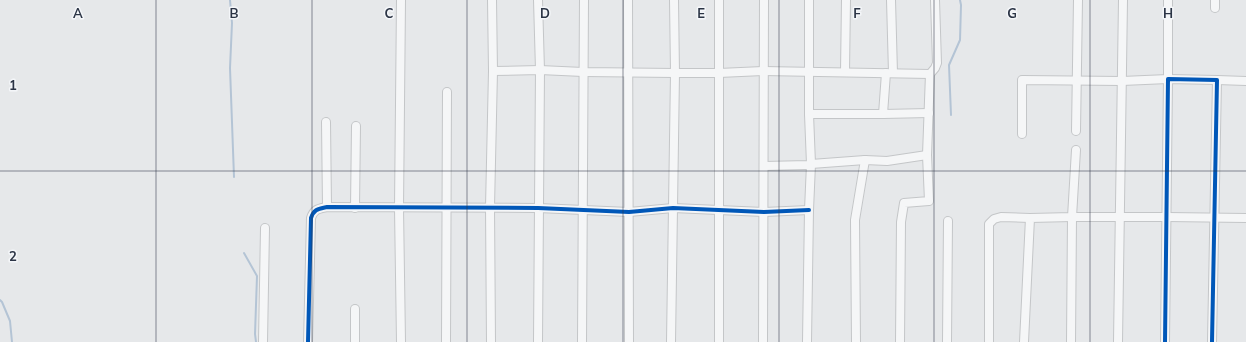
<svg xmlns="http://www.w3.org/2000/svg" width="1246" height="342" font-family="Mulish,sans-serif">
<rect width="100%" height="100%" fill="#e6e8ea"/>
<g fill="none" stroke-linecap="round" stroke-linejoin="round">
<g stroke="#b4c4d5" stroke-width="2">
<path d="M 230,0 L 232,23 L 230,68 L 234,177"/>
<path d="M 951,115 L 949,65 L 960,40 L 961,5 L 960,0"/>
<path d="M 244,253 L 257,276 L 255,334 L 256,342"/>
<path d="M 0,300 L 2,302 L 10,321 L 12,342"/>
</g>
<g stroke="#c4c6c8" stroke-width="10">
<g id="minor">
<path d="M 401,0 L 399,208 L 401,342"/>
<path d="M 538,0 L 540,70 L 538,342"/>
<path d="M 628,0 L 629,342"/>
<path d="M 891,0 L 893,73"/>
<path d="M 1215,0 L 1215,8"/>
<path d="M 493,71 L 540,70 L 583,72 L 675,73 L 719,73 L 763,71 L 930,74"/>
<path d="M 845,72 L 846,0"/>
<path d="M 886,73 L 883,114 L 929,113"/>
<path d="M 1217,80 L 1246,81"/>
<path d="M 809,114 L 883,114"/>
<path d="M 326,122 L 327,207"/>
<path d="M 1076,131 L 1078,0"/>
<path d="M 1022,134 L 1022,80 L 1122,81 L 1168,79 L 1168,0"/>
<path d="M 764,166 L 808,165 L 811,164 L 865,160 L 887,161 L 927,155"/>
<path d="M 355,208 L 356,126"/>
<path d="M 355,309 L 355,342"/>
<path d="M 263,342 L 265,228"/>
<path d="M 308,342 L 311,218 C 314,209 318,209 327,207 L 538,208 L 629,212 L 673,208 L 764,212 L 809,210"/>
<path d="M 446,342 L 447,92"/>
<path d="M 491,342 L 490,207 L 493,71 L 492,0"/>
<path d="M 582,342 L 584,0"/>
<path d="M 671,342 L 675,73 L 674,0"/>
<path d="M 719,342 L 719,0"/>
<path d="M 763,342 L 764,0"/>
<path d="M 807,342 L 809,210 L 811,164 L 809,114 L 809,0"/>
<path d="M 856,342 L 855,220 L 865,160"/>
<path d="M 900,342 L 901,222 L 904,203 L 929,201 L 927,155 L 930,74 L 935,68 L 937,63 L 935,0"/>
<path d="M 947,342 L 948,221"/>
<path d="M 989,342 L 989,224 L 994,219 L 1001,217 L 1030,218"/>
<path d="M 1024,342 L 1030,218 L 1072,217 L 1076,150"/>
<path d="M 1071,342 L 1072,217 L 1167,217 L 1246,218"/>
<path d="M 1118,342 L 1123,0"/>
<path d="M 1165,342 L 1168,79 L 1217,80 L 1212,342"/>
</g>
</g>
<use href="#minor" stroke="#f5f6f7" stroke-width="8"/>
<g stroke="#f4f6f9" stroke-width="6">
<g id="cycleway">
<path d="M 308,342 L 311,218 C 314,209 318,209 327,207 L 538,208 L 629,212 L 673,208 L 764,212 L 809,210"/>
<path d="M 1165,342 L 1168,79 L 1217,80 L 1212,342"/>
</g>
</g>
<use href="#cycleway" stroke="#0057b8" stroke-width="4"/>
</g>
<path fill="none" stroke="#2b3445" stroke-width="1" stroke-opacity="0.55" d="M 156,0 L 156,342M 312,0 L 312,342M 467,0 L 467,342M 623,0 L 623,342M 779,0 L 779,342M 934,0 L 934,342M 1090,0 L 1090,342M 0,171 L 1246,171"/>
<g font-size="13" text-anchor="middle" font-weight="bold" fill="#2b3445" stroke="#f4f6f9" stroke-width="3" stroke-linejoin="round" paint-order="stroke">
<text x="78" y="18">A</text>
<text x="234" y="18">B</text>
<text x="389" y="18">C</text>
<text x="545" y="18">D</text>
<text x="701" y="18">E</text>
<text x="857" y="18">F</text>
<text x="1012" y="18">G</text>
<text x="1168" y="18">H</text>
<text x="13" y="90">1</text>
<text x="13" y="261">2</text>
</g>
</svg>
